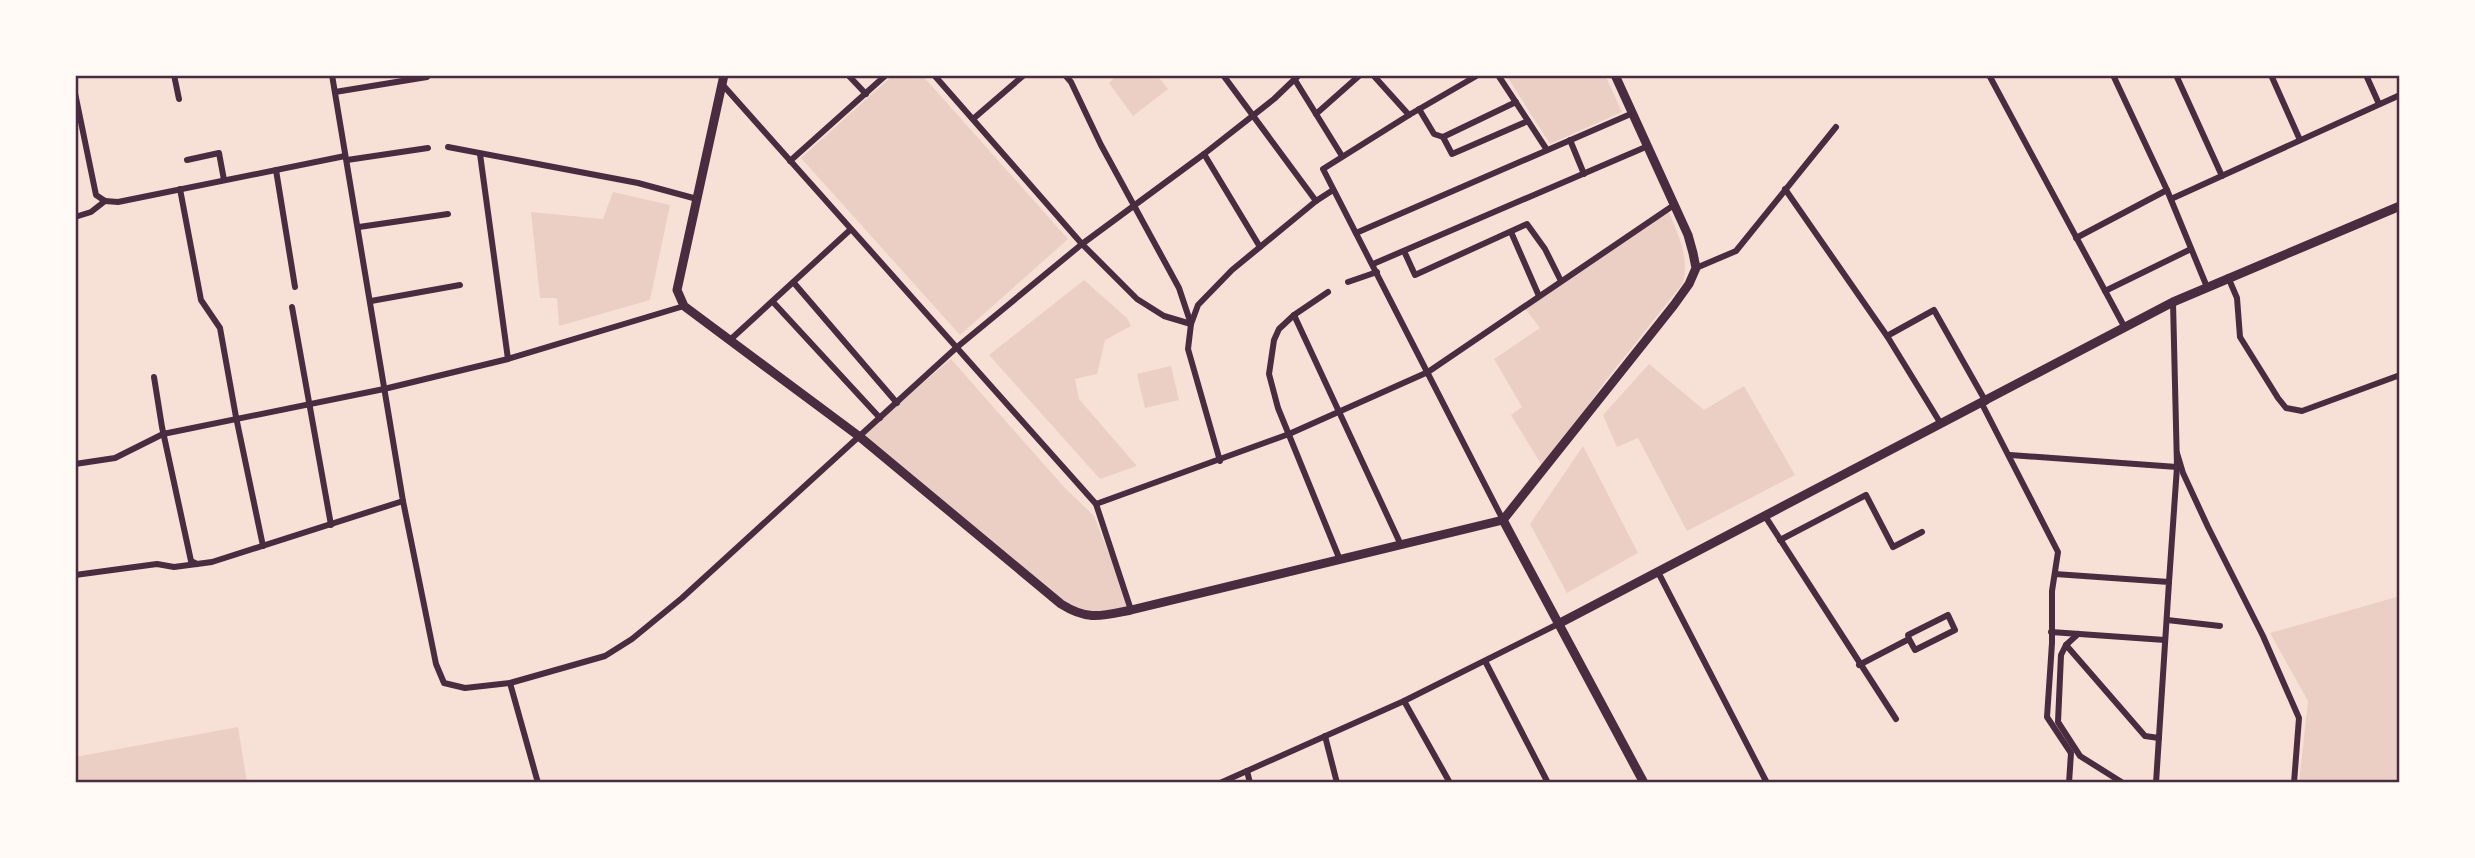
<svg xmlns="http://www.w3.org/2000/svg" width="2475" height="858" font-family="Signika,sans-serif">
<rect width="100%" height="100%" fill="#f7e1d7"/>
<g fill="#ebcfc5">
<path d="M 893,75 L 922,75 L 1068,239 L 960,335 L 801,158 Z"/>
<path d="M 1117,75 L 1157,75 L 1168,89 L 1133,116 L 1109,83 Z"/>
<path d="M 1506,75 L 1605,75 L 1622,112 L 1550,144 Z"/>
<path d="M 613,192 L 670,205 L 650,300 L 559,326 L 557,298 L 540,298 L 531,212 L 603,219 Z"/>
<path d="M 1669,212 C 1679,237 1689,256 1683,283 L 1603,384 L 1544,469 L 1511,415 L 1522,407 L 1494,359 L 1540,328 L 1524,307 Z"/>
<path d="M 1084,280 L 1127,318 L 1131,326 L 1105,340 L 1097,374 L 1075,379 L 1079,399 L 1137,466 L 1100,479 L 989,355 Z"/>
<path d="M 951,359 L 1064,487 L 1094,516 L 1131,610 L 1077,614 L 860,437 Z"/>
<path d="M 1649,364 L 1704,410 L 1744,386 L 1795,475 L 1687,531 L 1638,438 L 1617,447 L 1603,415 Z"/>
<path d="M 1171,366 L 1179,400 L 1145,408 L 1137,374 Z"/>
<path d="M 1583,446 L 1638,553 L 1567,593 L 1530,524 Z"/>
<path d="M 2400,596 L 2400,783 L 2299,783 L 2308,701 L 2270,633 Z"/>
<path d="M 238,727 L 247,783 L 75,783 L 75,757 Z"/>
</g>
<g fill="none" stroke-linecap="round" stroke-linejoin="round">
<g stroke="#4a2c40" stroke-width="6">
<path d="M 174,75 L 179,99"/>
<path d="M 332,75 L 403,501 L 436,664 L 444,683 L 465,688 L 510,683 L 605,656 L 632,639 L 682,598 L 956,348 L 1082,244 L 1204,154 L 1274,99 L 1299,75"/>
<path d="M 848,75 L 866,94"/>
<path d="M 934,75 L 1082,244 L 1137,299 L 1164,316 L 1191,324"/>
<path d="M 1065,75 L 1071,82 L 1101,145 L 1179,288 L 1191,324"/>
<path d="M 1223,75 L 1316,201"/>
<path d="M 1373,75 L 1409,115"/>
<path d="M 1478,75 L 1409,115 L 1323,169 L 1503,520"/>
<path d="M 1498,75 L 1547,150"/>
<path d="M 1989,75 L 2125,328"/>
<path d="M 2113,75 L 2167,190 L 2207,287"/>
<path d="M 2176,75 L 2222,176"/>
<path d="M 2271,75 L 2300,140"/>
<path d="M 2366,75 L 2379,104"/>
<path d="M 1295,80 L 1342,156"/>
<path d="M 722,84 L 1096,504 L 1131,610"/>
<path d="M 335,92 L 427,77"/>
<path d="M 75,93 L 96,195 L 105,201"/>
<path d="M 1516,102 L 1443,137 L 1452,154 L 1528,121"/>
<path d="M 1419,109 L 1434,134 L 1443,137"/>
<path d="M 1316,114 L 1360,75"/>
<path d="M 973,119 L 1024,75"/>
<path d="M 1570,140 L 1584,174"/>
<path d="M 448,147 L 638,183 L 697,199"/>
<path d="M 480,154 L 508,359"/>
<path d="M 1204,154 L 1260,247"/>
<path d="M 187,160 L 219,153 L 224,180"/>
<path d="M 347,160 L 428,148"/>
<path d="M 790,161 L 886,75"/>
<path d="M 276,170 L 295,287"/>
<path d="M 180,189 L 201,300 L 220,328 L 236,417 L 263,546"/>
<path d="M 1785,189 L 1887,336 L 1941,424"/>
<path d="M 2171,199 L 2400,95"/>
<path d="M 105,201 L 118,202 L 345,156"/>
<path d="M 75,217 L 91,212 L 105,201"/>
<path d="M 359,227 L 448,214"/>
<path d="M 1511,232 L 1539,296"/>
<path d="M 1356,233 L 1633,113"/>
<path d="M 2076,238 L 2167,190"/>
<path d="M 1404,251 L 1415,275 L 1527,224 L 1545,249 L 1561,281"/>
<path d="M 1373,264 L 1648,146"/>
<path d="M 1696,268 L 1736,251 L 1836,127"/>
<path d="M 2228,277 L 2237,298 L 2240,337 L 2278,398 L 2286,408 L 2302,411 L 2400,375"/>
<path d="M 1348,282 L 1377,272"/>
<path d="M 794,283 L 897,403"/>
<path d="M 2105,291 L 2191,249"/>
<path d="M 1328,292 L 1294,315 L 1279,329 L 1274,340 L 1269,374 L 1278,408 L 1340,560"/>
<path d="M 371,301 L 460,285"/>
<path d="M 773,302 L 880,418"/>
<path d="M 292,307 L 331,525"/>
<path d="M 1294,315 L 1401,545"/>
<path d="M 1887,336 L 1934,310 L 1986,402"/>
<path d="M 730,340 L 850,230"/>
<path d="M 154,377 L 162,427 L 191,561 L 197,564"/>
<path d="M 1982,404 L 2058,552 L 2052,591 L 2052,643 L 2047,717 L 2071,753 L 2069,783"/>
<path d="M 2177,453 L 2183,473 L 2208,527 L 2263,636 L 2299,718 L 2294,783"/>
<path d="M 2010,455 L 2177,467"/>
<path d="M 1220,461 L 1188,349 L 1191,324 L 1198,305 L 1232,270 L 1316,201 L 1333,190"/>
<path d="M 75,464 L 115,458 L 163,434 L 384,389 L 508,359 L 684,306"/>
<path d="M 1096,504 L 1289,434 L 1428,372 L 1674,205"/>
<path d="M 1765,516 L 1896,719"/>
<path d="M 1780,540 L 1866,495 L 1893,547 L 1922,532"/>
<path d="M 1658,572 L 1767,783"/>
<path d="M 2055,574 L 2169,582 L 2156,783"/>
<path d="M 75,575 L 157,564 L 174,567 L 212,562 L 403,501"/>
<path d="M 2169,582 L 2177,467 L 2173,302"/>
<path d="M 2167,620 L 2220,626"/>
<path d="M 2051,632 L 2165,640"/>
<path d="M 2078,634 L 2066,645 L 2145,736 L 2159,738"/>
<path d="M 2066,645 L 2061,655 L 2058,722 L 2080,756 L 2123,783"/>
<path d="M 1485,661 L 1548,783"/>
<path d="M 1859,665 L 1909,639 L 1908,635 L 1948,615 L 1955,630 L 1915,650 L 1909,639"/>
<path d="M 510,683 L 538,783"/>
<path d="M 1404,701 L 1450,783"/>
<path d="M 1325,736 L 1337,783"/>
<path d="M 1247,771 L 1250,783"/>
<path d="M 1220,783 L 1404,701 L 1560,623"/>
</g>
<g stroke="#4a2c40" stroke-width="9">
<path d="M 724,75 L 677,290 L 684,306 L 860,437 L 1061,604 C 1088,621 1101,616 1131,610 L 1503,520"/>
<path d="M 1503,520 L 1674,305 L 1689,284 L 1696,268 L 1693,253 L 1688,235 L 1615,75"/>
<path d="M 1503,520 L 1644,783"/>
<path d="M 1560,623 L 2173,302 L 2400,206"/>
</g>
</g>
<rect width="2475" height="858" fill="none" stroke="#fffaf5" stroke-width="154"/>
<rect x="77" y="77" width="2321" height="704" fill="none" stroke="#4a2c40" stroke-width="2.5"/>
</svg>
